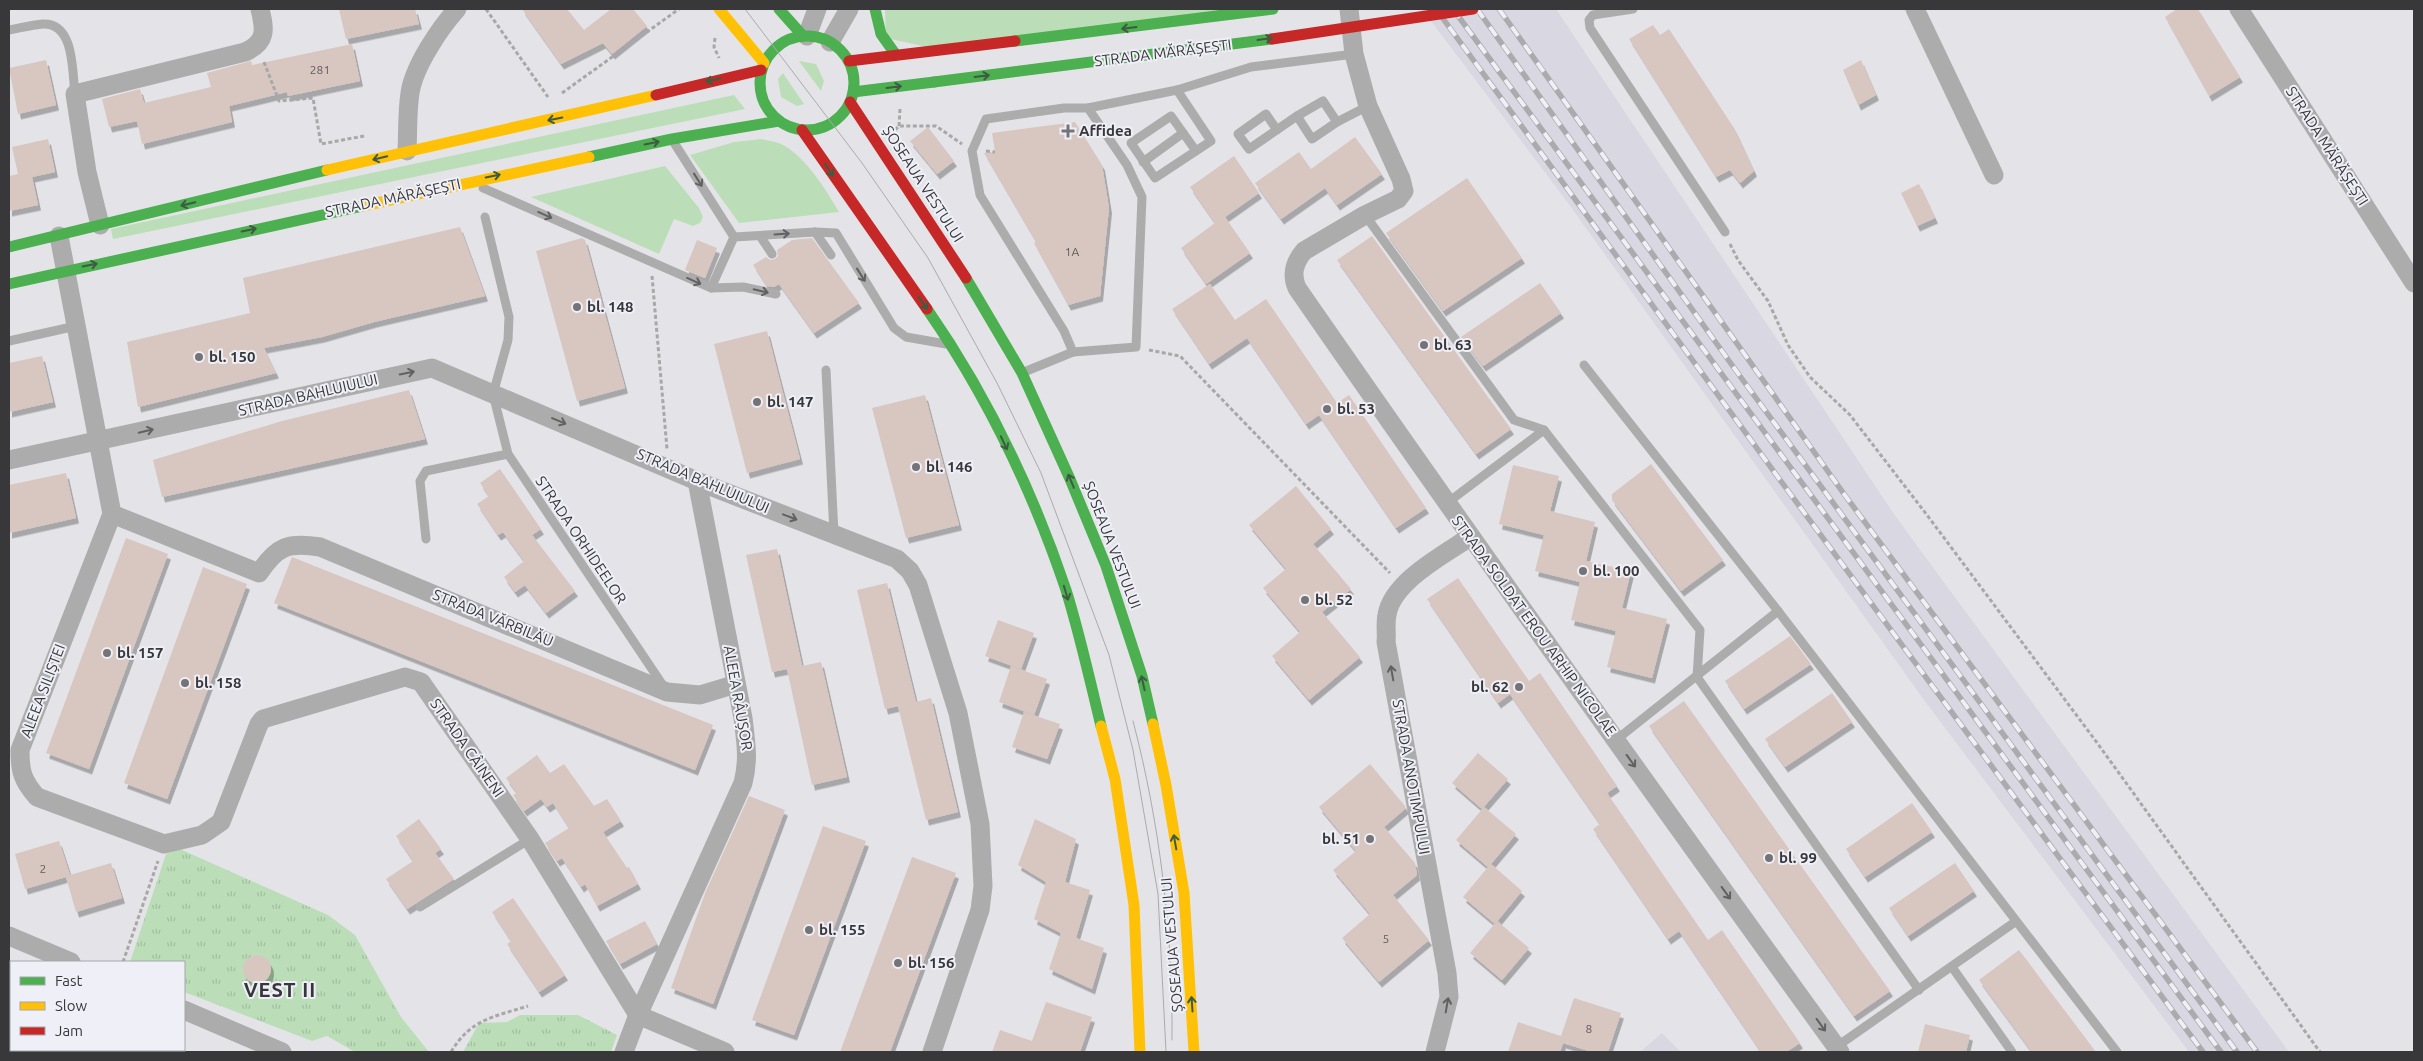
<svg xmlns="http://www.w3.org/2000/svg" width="2423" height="1061" font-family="Ubuntu,sans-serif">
<defs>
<pattern id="park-tufts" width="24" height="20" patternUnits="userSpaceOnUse" patternTransform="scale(1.25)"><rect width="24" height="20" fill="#bbdeb8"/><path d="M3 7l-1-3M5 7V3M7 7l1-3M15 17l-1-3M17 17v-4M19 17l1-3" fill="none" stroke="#a2bf9f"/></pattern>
<filter id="shadow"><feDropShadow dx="3" dy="5.5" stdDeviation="0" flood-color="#0004"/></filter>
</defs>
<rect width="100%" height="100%" fill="#e4e4e8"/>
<g fill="#d8d7e2">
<path d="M 1422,9 L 1556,9 L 1896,517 L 2289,1052 L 2189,1052 L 1924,700 L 1568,203 Z"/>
<path d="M 1662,1033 L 1681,1052 L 1640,1052 Z"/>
</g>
<g fill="#bbdeb8">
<path d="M 885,9 L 1269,9 L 959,54 L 886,38 Z"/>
<path d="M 799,61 L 816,64 L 824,81 L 821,91 Z"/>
<path d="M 783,73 L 804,104 L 797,106 L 781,97 L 778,79 Z"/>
<path d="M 734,95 L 745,109 L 113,239 L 111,229 Z"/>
<path d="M 762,139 C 769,141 779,142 785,146 C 806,158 827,191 839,212 L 739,223 L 690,155 L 734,142 Z"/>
<path d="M 665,166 L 699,208 L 703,217 L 700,223 L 693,226 L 674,219 L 659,254 L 531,197 Z"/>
</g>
<g fill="url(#park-tufts)">
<path d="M 180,849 L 328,915 L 355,935 L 401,1017 L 429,1052 L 355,1052 L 327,1036 L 312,1041 L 184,992 L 184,962 L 130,962 L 166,854 Z"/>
<path d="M 520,1015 L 578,1015 L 617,1035 L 611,1052 L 463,1052 L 479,1023 L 507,1022 Z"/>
</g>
<g fill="#d8c6c0" filter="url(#shadow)">
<path d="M 339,9 L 415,9 L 419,24 L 346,39 Z"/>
<path d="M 522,9 L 567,9 L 584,30 L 611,9 L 633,9 L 647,26 L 612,54 L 603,43 L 561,64 Z"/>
<path d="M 2177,9 L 2198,9 L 2240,77 L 2209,96 L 2165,17 Z"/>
<path d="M 1653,25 L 1660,35 L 1669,29 L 1734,128 L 1754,171 L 1740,183 L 1730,170 L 1716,177 L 1629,39 Z"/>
<path d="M 352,44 L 360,81 L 288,96 L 287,92 L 229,106 L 232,122 L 142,144 L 137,121 L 109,127 L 102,99 L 140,89 L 144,103 L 211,87 L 207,73 L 251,61 L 252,65 Z"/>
<path d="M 46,60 L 56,105 L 18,114 L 9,68 Z"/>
<path d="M 1861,60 L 1876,95 L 1858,105 L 1843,70 Z"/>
<path d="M 1075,122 L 1102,165 L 1109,208 L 1100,296 L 1068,305 L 1034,243 L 1036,242 L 984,153 L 995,152 L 992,133 Z"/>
<path d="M 928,127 L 954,161 L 937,174 L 910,141 Z"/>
<path d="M 1355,137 L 1382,174 L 1337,205 L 1325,188 L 1281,219 L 1255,183 L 1299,152 L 1311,169 Z"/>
<path d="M 48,139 L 55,172 L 32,177 L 38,205 L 9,211 L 9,176 L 18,174 L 12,147 Z"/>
<path d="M 1234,156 L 1259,193 L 1225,217 L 1250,253 L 1206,284 L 1181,248 L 1215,223 L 1190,187 Z"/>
<path d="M 1467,178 L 1522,258 L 1443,311 L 1386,233 Z"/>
<path d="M 1919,184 L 1935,218 L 1917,226 L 1901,193 Z"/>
<path d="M 460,227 L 485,296 L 374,322 L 322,337 L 264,348 L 276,373 L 138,407 L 127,342 L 250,313 L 243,278 Z"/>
<path d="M 1372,236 L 1511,429 L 1476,454 L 1337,260 Z"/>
<path d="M 582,238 L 585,240 L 625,388 L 577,401 L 536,251 Z"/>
<path d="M 812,238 L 859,303 L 814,333 L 779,284 L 774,287 L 767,286 L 753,265 L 766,257 L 770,260 L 775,259 L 778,256 L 777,250 L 792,240 Z"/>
<path d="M 697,240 L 717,248 L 705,278 L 685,270 Z"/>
<path d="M 1540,283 L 1561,313 L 1483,366 L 1461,337 Z"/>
<path d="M 1210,284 L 1235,320 L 1266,299 L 1337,403 L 1349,395 L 1426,508 L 1396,528 L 1319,415 L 1306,424 L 1247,338 L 1209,364 L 1172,309 Z"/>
<path d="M 767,331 L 800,459 L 747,473 L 714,344 Z"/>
<path d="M 42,356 L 53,402 L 9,412 L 9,363 Z"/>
<path d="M 409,390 L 425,439 L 162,497 L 153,460 L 282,421 Z"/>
<path d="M 925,395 L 959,525 L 906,538 L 872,408 Z"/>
<path d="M 1651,464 L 1723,560 L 1681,591 L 1612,500 L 1612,494 Z"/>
<path d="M 1513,465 L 1559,476 L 1550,511 L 1595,522 L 1586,561 L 1631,571 L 1622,608 L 1667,619 L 1652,678 L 1607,667 L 1616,631 L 1571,620 L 1580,582 L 1535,571 L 1544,535 L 1499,524 Z"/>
<path d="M 500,469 L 541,529 L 532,535 L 575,591 L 546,613 L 525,585 L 515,592 L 504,577 L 524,561 L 503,532 L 498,535 L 477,504 L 489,496 L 480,483 Z"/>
<path d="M 66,473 L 76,518 L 9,533 L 9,485 Z"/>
<path d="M 1296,486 L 1331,529 L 1313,544 L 1351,589 L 1322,612 L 1360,657 L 1309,700 L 1272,656 L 1300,632 L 1263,588 L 1286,569 L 1249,525 Z"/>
<path d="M 126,538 L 168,554 L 89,769 L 46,753 Z"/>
<path d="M 777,549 L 802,666 L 821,662 L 847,777 L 812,785 L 787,669 L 772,672 L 746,555 Z"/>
<path d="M 292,557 L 713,725 L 695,770 L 274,603 Z"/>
<path d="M 203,567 L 247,584 L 167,799 L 124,783 Z"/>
<path d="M 1458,578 L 1529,681 L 1540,673 L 1617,786 L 1607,793 L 1708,940 L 1722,930 L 1800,1043 L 1786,1052 L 1761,1052 L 1679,931 L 1668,939 L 1593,829 L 1600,824 L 1510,694 L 1498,703 L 1427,599 Z"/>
<path d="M 887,583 L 916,702 L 931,698 L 958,812 L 926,820 L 898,706 L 885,709 L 857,590 Z"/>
<path d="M 998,620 L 1034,633 L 1021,669 L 985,656 Z"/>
<path d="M 1790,636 L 1811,664 L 1744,709 L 1725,681 Z"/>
<path d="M 1011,666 L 1047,679 L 1034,715 L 999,702 Z"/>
<path d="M 1832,693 L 1852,722 L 1785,767 L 1765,739 Z"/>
<path d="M 1684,701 L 1890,991 L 1854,1016 L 1649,726 Z"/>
<path d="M 1024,712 L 1060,724 L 1047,759 L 1012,747 Z"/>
<path d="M 1478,753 L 1508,779 L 1482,809 L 1452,783 Z"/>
<path d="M 537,755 L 550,773 L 564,764 L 594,806 L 607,799 L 621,821 L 603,832 L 627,868 L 629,867 L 638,884 L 597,906 L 585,884 L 581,887 L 562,858 L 557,861 L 545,843 L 569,828 L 553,803 L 547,807 L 541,799 L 524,811 L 513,795 L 517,793 L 506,778 Z"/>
<path d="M 1370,764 L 1405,806 L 1405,809 L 1384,827 L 1415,863 L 1417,875 L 1393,895 L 1429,940 L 1379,982 L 1342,938 L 1370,914 L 1333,870 L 1356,851 L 1319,807 Z"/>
<path d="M 749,796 L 785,810 L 713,1004 L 671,988 L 706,891 Z"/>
<path d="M 1912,803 L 1932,832 L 1865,877 L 1846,849 Z"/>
<path d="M 1484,807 L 1516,834 L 1491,864 L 1522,891 L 1495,924 L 1463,897 L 1488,867 L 1456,840 Z"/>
<path d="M 419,819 L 441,849 L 435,853 L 454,879 L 407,909 L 386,879 L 413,861 L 396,836 Z"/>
<path d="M 1035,819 L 1076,839 L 1065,882 L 1090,890 L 1076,938 L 1104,948 L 1092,989 L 1049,969 L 1061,933 L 1034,919 L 1046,882 L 1018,865 Z"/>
<path d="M 823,826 L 866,841 L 794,1035 L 752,1020 Z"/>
<path d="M 59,841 L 70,875 L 111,863 L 122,898 L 76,912 L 66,877 L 25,889 L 15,854 Z"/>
<path d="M 912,857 L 956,873 L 890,1052 L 840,1052 Z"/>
<path d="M 1955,863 L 1974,891 L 1908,936 L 1889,908 Z"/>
<path d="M 513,898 L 565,975 L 539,992 L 507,944 L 511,941 L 492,912 Z"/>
<path d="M 645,921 L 657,944 L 620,964 L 606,941 Z"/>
<path d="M 1497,921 L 1529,948 L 1502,980 L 1470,953 Z"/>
<path d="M 2019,950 L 2096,1052 L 2032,1052 L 1979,980 Z"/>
<circle cx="257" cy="969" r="14"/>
<path d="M 1574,998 L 1621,1013 L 1608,1052 L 1592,1052 L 1563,1043 L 1560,1052 L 1508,1052 L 1518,1022 L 1561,1036 Z"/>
<path d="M 1046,1002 L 1092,1017 L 1080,1052 L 992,1052 L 1000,1030 L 1032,1041 Z"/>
<path d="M 1925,1024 L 1970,1035 L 1966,1052 L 1918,1052 Z"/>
</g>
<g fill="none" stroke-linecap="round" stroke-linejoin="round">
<g stroke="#a8a8a9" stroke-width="3" stroke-dasharray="4 2.5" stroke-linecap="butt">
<path d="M 486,9 L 548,97"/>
<path d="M 715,38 L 714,47 L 719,58"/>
<path d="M 264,62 L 279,101 L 313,98 L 321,144 L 364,136"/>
<path d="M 562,93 L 679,9"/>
<path d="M 899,126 L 900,109"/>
<path d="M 895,130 L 899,126 L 936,126 L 962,144"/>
<path d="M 986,151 L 995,152"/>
<path d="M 1730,244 L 1738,260 L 1768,301 L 1788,345 L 1810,377 L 1850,415 L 1927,515 L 2098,744 L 2320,1052"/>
<path d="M 652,276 L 667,449"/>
<path d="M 1149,350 L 1180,356 L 1390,573"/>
<path d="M 123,962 L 158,861"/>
<path d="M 451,1052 C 471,1019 493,1017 528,1006"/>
</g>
<g stroke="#adacac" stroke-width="9">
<path d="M 1633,9 L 1593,15 L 1589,20 L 1590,28 L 1725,232"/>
<path d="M 9,30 C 20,28 32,25 43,24 C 75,23 72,72 75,94"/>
<path d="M 1177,90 L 1211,141 L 1155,178 L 1131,143 L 1171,116 L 1196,151"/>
<path d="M 1297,116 L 1312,139 L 1337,122 L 1368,106"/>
<path d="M 1277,130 L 1266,114 L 1238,134 L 1249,149 L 1297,116 L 1323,101 L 1337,122"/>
<path d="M 673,141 L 734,237"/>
<path d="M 1143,162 L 1183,133"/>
<path d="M 483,188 L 711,288 L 743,287 L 776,294"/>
<path d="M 1365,215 L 1514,420 L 1544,430 L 1447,503"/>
<path d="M 485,217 L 509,317 L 508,340 L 493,394 L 508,454 L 664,687"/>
<path d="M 815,232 L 831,255"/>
<path d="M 760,236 L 772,254"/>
<path d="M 734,237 L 815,232 L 836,233 L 894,328 L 906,337 L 946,344"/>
<path d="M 711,288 L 734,237"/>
<path d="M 9,341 L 76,326"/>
<path d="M 1073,352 L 1136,347 L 1142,197 L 1127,165 L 1088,108"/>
<path d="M 1584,365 L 1778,611 L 2117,1052"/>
<path d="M 826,370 L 834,534"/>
<path d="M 1024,372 L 1073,352 L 1064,331 L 980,195 L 972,151 L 986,119 L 1064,108 L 1088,108 L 1177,90 L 1251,67 L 1354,54"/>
<path d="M 1544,430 L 1700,630 L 1697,677 L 1919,990"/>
<path d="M 426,539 L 420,481 L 426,471 L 508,454"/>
<path d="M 1616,740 L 1778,611"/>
<path d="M 420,907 L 530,839"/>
<path d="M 1952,967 L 2012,1052"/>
<path d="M 1836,1047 L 2015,922"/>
</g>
<g stroke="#adacac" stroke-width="19">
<path d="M 1349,9 L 1354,54 L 1368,106 L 1401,179 L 1404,191 L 1398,199 L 1365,215 L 1304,251 C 1294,263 1291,274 1297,288 C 1475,545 1657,799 1840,1052"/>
<path d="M 1915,9 L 1994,175"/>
<path d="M 2239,9 L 2414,283"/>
<path d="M 807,36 L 817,9"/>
<path d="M 830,42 L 849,9"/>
<path d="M 407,151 C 408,132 407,112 410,93 C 414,66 440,28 457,9"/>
<path d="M 100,225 L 87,172 L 75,94 L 245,52 C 267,42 265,30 260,9"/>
<path d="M 59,236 L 112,514 L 259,573 C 277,546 288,542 320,547 L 667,692 L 700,695 L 736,684"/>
<path d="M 9,460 L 432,368 L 697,481 L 897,559 L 910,571 L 918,585 L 958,713 L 980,824 L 983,886 L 980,910 L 932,1052"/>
<path d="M 112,514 L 20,750 C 20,771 22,780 37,797 L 164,844 L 202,835 L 221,822 L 259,724 L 263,719 L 405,677 L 421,682 L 530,839 L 638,1015"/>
<path d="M 9,936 L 71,962"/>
<path d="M 184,1010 L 282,1052"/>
<path d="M 638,1015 L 725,1052"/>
<path d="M 91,1052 L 92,1050"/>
<path d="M 624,1052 L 638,1015 L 743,783 C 749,759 746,743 743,718 L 697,481"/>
<path d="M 1435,1052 L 1449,997 L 1447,973 L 1386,642 C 1387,634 1385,624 1387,615 C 1392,582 1443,555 1470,537"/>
</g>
<g stroke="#4caf50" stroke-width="11">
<path d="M 779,9 L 803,36"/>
<path d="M 875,9 L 881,34 L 896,55"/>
<circle cx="807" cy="83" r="47"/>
<path d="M 1015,41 L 1273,9"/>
<path d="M 853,92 L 934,82"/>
<path d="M 589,157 L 672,139 L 779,121"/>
<path d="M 9,247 L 327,170"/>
<path d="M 966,278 L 1022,373 L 1070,479 L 1106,566 L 1142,676 L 1153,724"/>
<path d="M 9,284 L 363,206"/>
<path d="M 927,309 C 986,394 1033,492 1066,590 C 1080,635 1090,681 1101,726"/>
</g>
<g stroke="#ffc107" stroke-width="11">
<path d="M 719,9 L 764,63"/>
<path d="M 327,170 L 656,95"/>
<path d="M 363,206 L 589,157"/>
<path d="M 1153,724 L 1166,785 L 1184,893 L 1194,1052"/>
<path d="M 1101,726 L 1115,779 L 1134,905 L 1140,1052"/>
</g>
<g stroke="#c62828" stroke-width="11">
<path d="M 849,61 L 1015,41"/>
<path d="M 656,95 L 761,70"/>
<path d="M 850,102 L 966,278"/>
<path d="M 802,130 L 927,309"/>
</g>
<g stroke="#abaaac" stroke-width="1">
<path d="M 745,9 L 862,163 L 928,258 L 997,383 L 1041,473 L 1109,655 L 1133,750 L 1158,894 L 1166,1052"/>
<path d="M 1133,721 C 1160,824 1173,933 1172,1040"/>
</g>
<g stroke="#abaaac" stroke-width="5.5">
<g id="rail">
<path d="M 1436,9 L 1783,484 L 2203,1052"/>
<path d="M 1453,9 L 2221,1052"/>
<path d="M 1477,9 L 1742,379 L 2237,1052"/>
<path d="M 1499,9 L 1844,494 L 2257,1052"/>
</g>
</g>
<use href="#rail" stroke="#efeff7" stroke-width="4" stroke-dasharray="11" stroke-linecap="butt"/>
<path stroke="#4caf50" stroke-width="11" d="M 934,82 L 1272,39"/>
<path stroke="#c62828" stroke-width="11" d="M 1272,39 L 1473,9"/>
</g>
<defs><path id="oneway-shaft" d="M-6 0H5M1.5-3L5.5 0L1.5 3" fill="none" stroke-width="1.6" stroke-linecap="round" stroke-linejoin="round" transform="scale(1.25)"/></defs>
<g stroke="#3e5c41">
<use href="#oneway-shaft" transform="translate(1129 28) rotate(173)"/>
<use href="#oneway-shaft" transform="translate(1265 39) rotate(-8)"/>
<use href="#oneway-shaft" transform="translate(982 76) rotate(-7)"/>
<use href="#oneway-shaft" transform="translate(713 80) rotate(166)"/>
<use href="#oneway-shaft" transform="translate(894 87) rotate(-7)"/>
<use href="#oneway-shaft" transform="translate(555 119) rotate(168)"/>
<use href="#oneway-shaft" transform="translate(652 143) rotate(-12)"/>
<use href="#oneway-shaft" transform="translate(380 158) rotate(166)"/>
<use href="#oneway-shaft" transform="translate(829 170) rotate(56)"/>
<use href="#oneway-shaft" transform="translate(493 176) rotate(-12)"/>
<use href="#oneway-shaft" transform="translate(188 204) rotate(166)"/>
<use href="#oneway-shaft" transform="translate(249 230) rotate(-12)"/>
<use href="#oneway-shaft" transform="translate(90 265) rotate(-12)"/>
<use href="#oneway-shaft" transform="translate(923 303) rotate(55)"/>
<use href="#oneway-shaft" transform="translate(1004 443) rotate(65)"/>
<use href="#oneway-shaft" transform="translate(1071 481) rotate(-113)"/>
<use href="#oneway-shaft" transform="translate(1066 593) rotate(73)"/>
<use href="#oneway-shaft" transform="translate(1143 683) rotate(-103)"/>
<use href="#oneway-shaft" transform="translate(1175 842) rotate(-100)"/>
<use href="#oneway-shaft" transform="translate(1192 1004) rotate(-94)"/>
</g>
<g stroke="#616163">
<use href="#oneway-shaft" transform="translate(698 180) rotate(58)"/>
<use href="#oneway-shaft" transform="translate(545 215) rotate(24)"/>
<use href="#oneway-shaft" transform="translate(782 234) rotate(-4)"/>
<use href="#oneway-shaft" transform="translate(861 275) rotate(58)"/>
<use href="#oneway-shaft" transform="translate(694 281) rotate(24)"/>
<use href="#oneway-shaft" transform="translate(761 291) rotate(13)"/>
<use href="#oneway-shaft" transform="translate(407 373) rotate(-11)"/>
<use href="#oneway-shaft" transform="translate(559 421) rotate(23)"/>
<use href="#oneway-shaft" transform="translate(146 431) rotate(-13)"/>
<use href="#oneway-shaft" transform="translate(790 517) rotate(21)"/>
<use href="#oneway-shaft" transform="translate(1392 673) rotate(-100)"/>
<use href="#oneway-shaft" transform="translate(1631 761) rotate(54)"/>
<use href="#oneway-shaft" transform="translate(1726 893) rotate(54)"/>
<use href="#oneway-shaft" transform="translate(1447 1005) rotate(-80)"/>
<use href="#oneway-shaft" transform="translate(1821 1025) rotate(54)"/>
</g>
<g fill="#747478" stroke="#efeff7" stroke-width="2">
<path d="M1065.5 123.5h5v5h5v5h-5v5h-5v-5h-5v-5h5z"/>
<circle cx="577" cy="307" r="5"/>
<circle cx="1424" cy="345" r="5"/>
<circle cx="199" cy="357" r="5"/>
<circle cx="757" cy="402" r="5"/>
<circle cx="1327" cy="409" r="5"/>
<circle cx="916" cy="467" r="5"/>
<circle cx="1583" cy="571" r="5"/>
<circle cx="1305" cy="600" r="5"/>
<circle cx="107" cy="653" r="5"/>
<circle cx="185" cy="683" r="5"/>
<circle cx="1519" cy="687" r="5"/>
<circle cx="1370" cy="839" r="5"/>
<circle cx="1769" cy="858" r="5"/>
<circle cx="809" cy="930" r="5"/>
<circle cx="898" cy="963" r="5"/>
</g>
<g text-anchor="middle" stroke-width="4" stroke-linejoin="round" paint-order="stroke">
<g font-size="12" fill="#605c5c">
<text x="320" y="74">281</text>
<text x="1072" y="256">1A</text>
<text x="43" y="873">2</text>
<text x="1386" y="943">5</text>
<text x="1589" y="1033">8</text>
</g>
<g font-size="15" fill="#38383b" stroke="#efeff7">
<text transform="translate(1163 53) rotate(-7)" y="5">STRADA MĂRĂȘEȘTI</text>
<text transform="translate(2327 146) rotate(57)" y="5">STRADA MĂRĂȘEȘTI</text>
<text transform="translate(923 184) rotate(57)" y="5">ȘOSEAUA VESTULUI</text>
<text transform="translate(393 198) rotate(-12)" y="5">STRADA MĂRĂȘEȘTI</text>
<text transform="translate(308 395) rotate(-13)" y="5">STRADA BAHLUIULUI</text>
<text transform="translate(703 481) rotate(23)" y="5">STRADA BAHLUIULUI</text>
<text transform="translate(581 540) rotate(56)" y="5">STRADA ORHIDEELOR</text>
<text transform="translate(1112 545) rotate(69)" y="5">ȘOSEAUA VESTULUI</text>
<text transform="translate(493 618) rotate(22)" y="5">STRADA VĂRBILĂU</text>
<text transform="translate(1534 626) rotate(54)" y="5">STRADA SOLDAT EROU ARHIP NICOLAE</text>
<text transform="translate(43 691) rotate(-69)" y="5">ALEEA SILIȘTEI</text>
<text transform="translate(738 698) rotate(80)" y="5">ALEEA RÂUȘOR</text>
<text transform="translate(467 748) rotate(55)" y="5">STRADA CÂINENI</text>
<text transform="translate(1411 777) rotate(80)" y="5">STRADA ANOTIMPULUI</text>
<text transform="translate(1172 945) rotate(-95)" y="5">ȘOSEAUA VESTULUI</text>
</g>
<g font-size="15" font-weight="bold" fill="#38383b" stroke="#efeff7" text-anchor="start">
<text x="1079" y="136">Affidea</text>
<text x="587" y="312">bl. 148</text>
<text x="1434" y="350">bl. 63</text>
<text x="209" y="362">bl. 150</text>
<text x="767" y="407">bl. 147</text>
<text x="1337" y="414">bl. 53</text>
<text x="926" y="472">bl. 146</text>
<text x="1593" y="576">bl. 100</text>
<text x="1315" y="605">bl. 52</text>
<text x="117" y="658">bl. 157</text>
<text x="195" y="688">bl. 158</text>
<text x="1509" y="692" text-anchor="end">bl. 62</text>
<text x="1360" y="844" text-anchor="end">bl. 51</text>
<text x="1779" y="863">bl. 99</text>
<text x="819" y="935">bl. 155</text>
<text x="908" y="968">bl. 156</text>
</g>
<g font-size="20" font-weight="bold" letter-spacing="1" fill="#37363d" stroke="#efeff7">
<text x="280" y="997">VEST II</text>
</g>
</g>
<rect width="2423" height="1061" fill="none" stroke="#38383b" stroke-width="20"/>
<rect x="10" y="961" width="175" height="90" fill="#efeff7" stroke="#a6a6ac"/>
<rect x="20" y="977" width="25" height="8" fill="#4caf50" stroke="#a6a6ac"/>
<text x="55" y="986" font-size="15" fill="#38383b">Fast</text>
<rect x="20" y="1002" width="25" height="8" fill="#ffc107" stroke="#a6a6ac"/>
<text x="55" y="1011" font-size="15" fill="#38383b">Slow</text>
<rect x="20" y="1027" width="25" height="8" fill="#c62828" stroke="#a6a6ac"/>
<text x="55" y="1036" font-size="15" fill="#38383b">Jam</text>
</svg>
